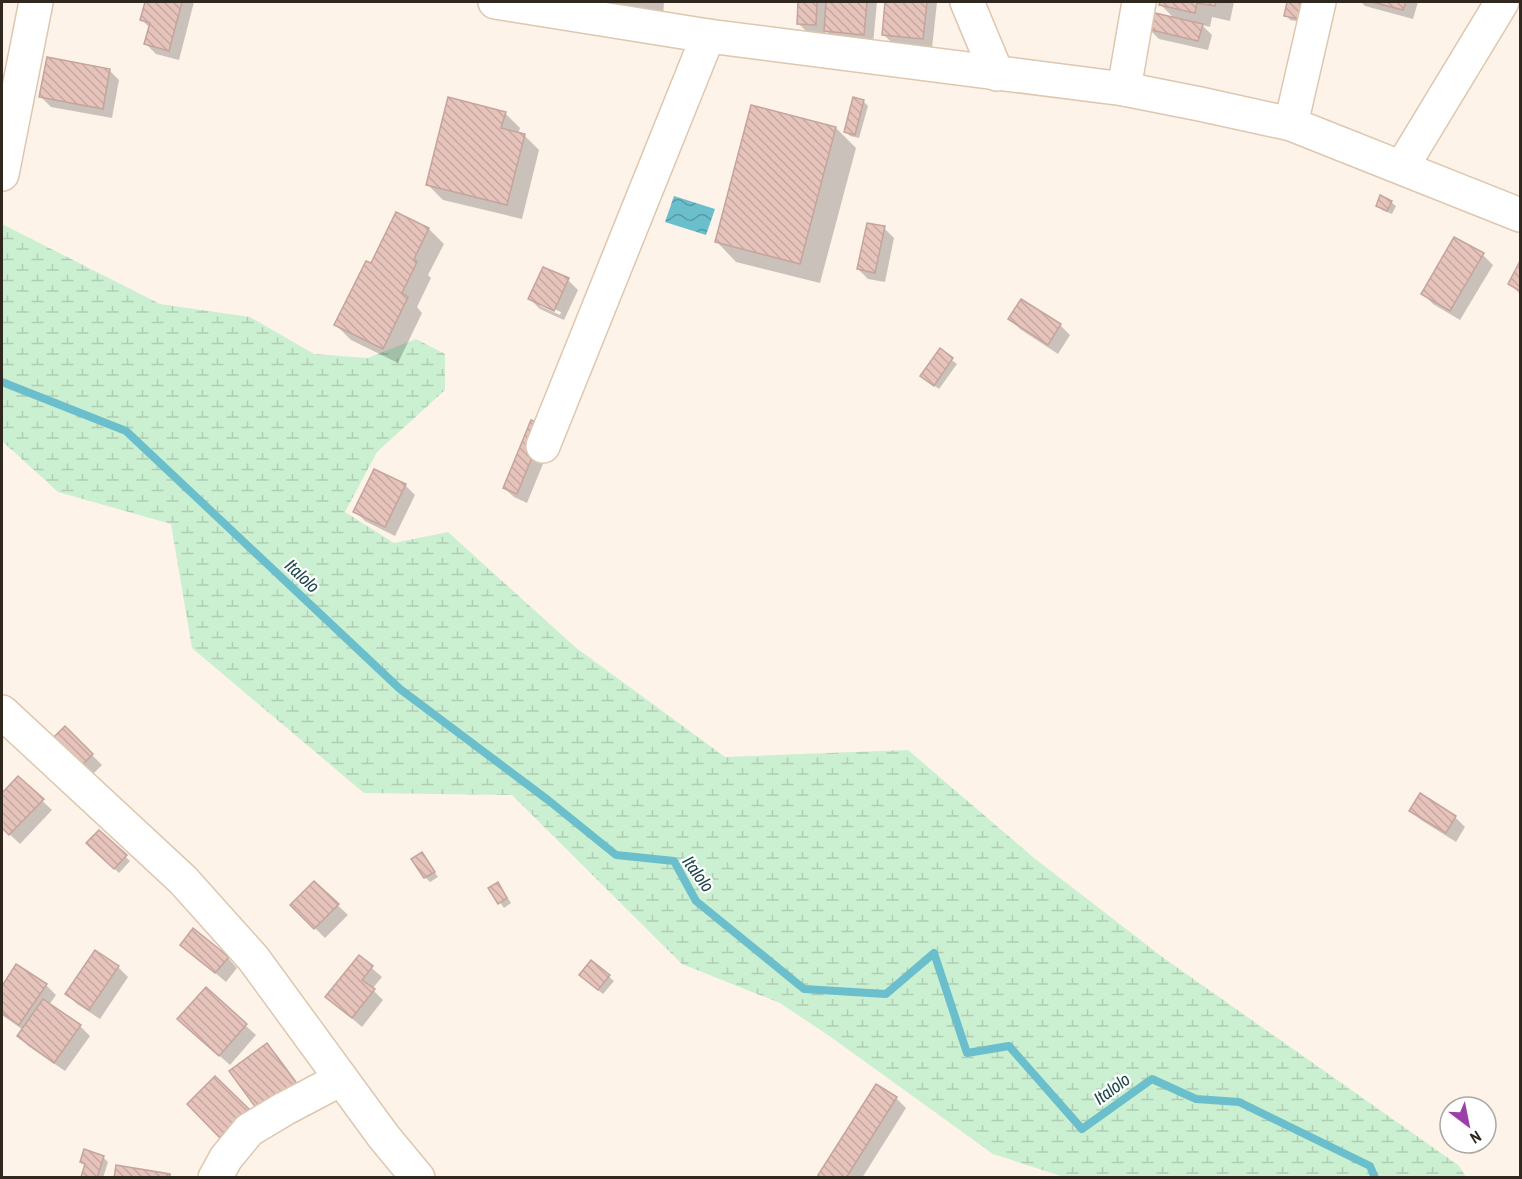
<svg xmlns="http://www.w3.org/2000/svg" width="1522" height="1179" font-family="'Archivo Narrow',sans-serif">
<defs>
<pattern id="wetland-marsh" width="20" height="14" patternUnits="userSpaceOnUse" patternTransform="scale(1.5)"><rect width="20" height="14" fill="#cbefd1"/><path d="M1 5h8M5 5V1M11 12h8M15 12V8" fill="none" stroke="#afcdb3"/></pattern>
<pattern id="water-waves" width="16" height="10" patternUnits="userSpaceOnUse" patternTransform="scale(1.5)"><rect width="16" height="10" fill="#6bbfcc"/><path d="M0 5q4-4 8 0t8 0" fill="none" stroke="#589ba5"/></pattern>
<pattern id="building-back-hatch" width="6" height="6" patternUnits="userSpaceOnUse" patternTransform="scale(1.5)"><rect width="6" height="6" fill="#e6c4bc"/><path d="M-1 5l2 2M0 0l6 6M5-1l2 2" fill="none" stroke="#c6a8a1"/></pattern>
</defs>
<rect width="100%" height="100%" fill="#fdf3e9"/>
<path fill="url(#wetland-marsh)" d="M 2,224 L 160,304 L 250,317 L 314,354 L 368,358 L 416,339 L 445,354 L 445,390 L 377,452 L 345,512 L 394,543 L 448,532 L 575,647 L 725,757 L 908,750 L 1034,858 L 1165,959 L 1458,1165 L 1466,1177 L 1067,1178 L 993,1154 L 828,1035 L 780,1003 L 682,964 L 512,795 L 364,793 L 192,648 L 171,524 L 58,492 L 2,441 Z"/>
<path fill="url(#water-waves)" d="M 674,196 L 715,209 L 706,235 L 665,222 Z"/>
<g fill="#0003" fill-rule="evenodd">
<path d="M 147,2 L 194,2 L 179,60 L 156,54 L 146,44 L 150,28 L 142,20 Z"/>
<path d="M 603,2 L 664,2 L 663,16 L 617,10 L 609,2 Z"/>
<path d="M 800,2 L 877,2 L 873,44 L 835,40 L 826,31 L 826,35 L 809,34 L 799,24 Z"/>
<path d="M 887,2 L 937,2 L 932,48 L 893,44 L 883,34 Z"/>
<path d="M 1162,2 L 1234,2 L 1230,21 L 1212,17 L 1210,27 L 1202,25 L 1212,35 L 1208,50 L 1159,39 L 1149,29 L 1175,19 L 1161,5 Z"/>
<path d="M 1289,2 L 1310,2 L 1308,23 L 1290,20 L 1286,15 Z"/>
<path d="M 1361,2 L 1418,2 L 1413,19 L 1365,6 Z"/>
<path d="M 109,70 L 119,80 L 112,118 L 51,107 L 41,97 Z"/>
<path d="M 863,101 L 868,106 L 859,138 L 850,136 L 846,132 Z"/>
<path d="M 505,113 L 520,128 L 518,134 L 524,135 L 539,150 L 522,219 L 443,200 L 428,185 Z"/>
<path d="M 836,128 L 856,148 L 820,283 L 736,262 L 717,242 Z"/>
<path d="M 1391,202 L 1396,206 L 1392,214 L 1382,210 L 1378,205 Z"/>
<path d="M 397,214 L 429,229 L 444,244 L 428,275 L 431,278 L 417,307 L 422,313 L 398,363 L 351,340 L 336,325 L 372,265 Z"/>
<path d="M 884,228 L 894,238 L 885,282 L 868,279 L 858,269 Z"/>
<path d="M 1483,255 L 1493,265 L 1460,320 L 1433,304 L 1423,294 Z"/>
<path d="M 1520,265 L 1520,294 L 1510,284 Z"/>
<path d="M 568,280 L 578,290 L 564,320 L 540,309 L 530,299 ZM 540,303 L 561,312 L 560,315 L 540,306 Z"/>
<path d="M 1022,301 L 1060,325 L 1070,335 L 1058,354 L 1020,329 L 1010,319 Z"/>
<path d="M 940,351 L 957,364 L 939,389 L 921,376 Z"/>
<path d="M 544,427 L 554,437 L 527,503 L 514,497 L 504,488 Z"/>
<path d="M 405,485 L 415,495 L 395,536 L 365,521 L 355,511 Z"/>
<path d="M 65,728 L 102,765 L 90,777 L 53,741 Z"/>
<path d="M 18,778 L 52,810 L 20,844 L 2,827 L 2,796 Z"/>
<path d="M 1411,811 L 1455,817 L 1465,827 L 1456,842 L 1421,820 Z"/>
<path d="M 99,832 L 130,861 L 119,873 L 88,843 Z"/>
<path d="M 422,854 L 438,877 L 430,882 L 425,877 Z"/>
<path d="M 314,883 L 348,915 L 325,938 L 292,905 Z"/>
<path d="M 490,889 L 502,889 L 511,903 L 504,908 Z"/>
<path d="M 182,945 L 228,958 L 237,968 L 226,982 Z"/>
<path d="M 359,957 L 382,977 L 372,989 L 383,1000 L 362,1027 L 327,997 Z"/>
<path d="M 591,962 L 614,981 L 603,994 L 585,980 Z"/>
<path d="M 16,966 L 46,985 L 56,995 L 49,1005 L 80,1026 L 90,1036 L 65,1071 L 28,1046 L 19,1036 L 23,1030 L 2,1015 L 2,989 Z"/>
<path d="M 118,967 L 128,977 L 100,1019 L 77,1004 L 67,994 Z"/>
<path d="M 206,990 L 256,1035 L 230,1065 L 189,1029 Z"/>
<path d="M 267,1045 L 277,1055 L 306,1094 L 270,1121 Z"/>
<path d="M 896,1098 L 906,1108 L 862,1178 L 822,1178 Z"/>
<path d="M 103,1157 L 108,1162 L 103,1178 L 83,1177 L 86,1167 L 82,1162 Z"/>
</g>
<g fill="none" stroke-linecap="round" stroke-linejoin="round">
<path stroke="#6bbfcc" stroke-width="8" d="M 2,382 L 126,431 L 400,689 L 548,800 L 616,855 L 674,861 L 696,901 L 804,989 L 886,994 L 934,953 L 967,1053 L 1009,1046 L 1082,1129 L 1152,1079 L 1196,1099 L 1239,1102 L 1370,1166 L 1375,1178"/>
</g>
<g fill="url(#building-back-hatch)" stroke="#c5a49c" stroke-width="1.5">
<path d="M 145,2 L 182,2 L 169,51 L 144,44 L 150,23 L 140,20 Z"/>
<path d="M 798,2 L 817,2 L 816,25 L 797,24 Z"/>
<path d="M 826,2 L 867,2 L 864,35 L 824,31 Z"/>
<path d="M 885,2 L 927,2 L 923,39 L 882,35 Z"/>
<path d="M 1160,2 L 1216,2 L 1215,6 L 1197,3 L 1195,13 L 1159,5 Z"/>
<path d="M 1287,2 L 1307,2 L 1304,20 L 1284,16 Z"/>
<path d="M 1372,2 L 1406,2 L 1403,10 Z"/>
<path d="M 1151,12 L 1203,24 L 1198,41 L 1147,29 Z"/>
<path d="M 47,57 L 110,69 L 103,109 L 39,97 Z"/>
<path d="M 448,97 L 506,112 L 501,128 L 525,134 L 507,205 L 426,185 Z"/>
<path d="M 853,97 L 864,100 L 855,135 L 844,132 Z"/>
<path d="M 751,105 L 836,127 L 800,264 L 715,242 Z"/>
<path d="M 1380,195 L 1392,201 L 1387,211 L 1376,206 Z"/>
<path d="M 396,212 L 429,228 L 414,259 L 417,262 L 402,293 L 408,297 L 383,349 L 334,325 L 366,261 L 371,263 Z"/>
<path d="M 867,223 L 885,226 L 875,273 L 857,269 Z"/>
<path d="M 1454,237 L 1484,253 L 1450,311 L 1421,294 Z"/>
<path d="M 1520,261 L 1520,291 L 1508,284 Z"/>
<path d="M 543,267 L 569,278 L 554,311 L 528,299 Z"/>
<path d="M 1021,299 L 1061,324 L 1048,345 L 1008,319 Z"/>
<path d="M 940,348 L 953,358 L 934,386 L 920,376 Z"/>
<path d="M 531,420 L 545,426 L 517,494 L 503,488 Z"/>
<path d="M 374,469 L 406,484 L 385,527 L 353,512 Z"/>
<path d="M 65,726 L 93,754 L 79,768 L 50,741 Z"/>
<path d="M 18,776 L 44,799 L 9,835 L 2,828 L 2,793 Z"/>
<path d="M 1420,793 L 1456,816 L 1446,833 L 1409,811 Z"/>
<path d="M 99,830 L 127,855 L 114,869 L 86,843 Z"/>
<path d="M 422,852 L 435,872 L 424,878 L 411,859 Z"/>
<path d="M 314,881 L 339,904 L 314,929 L 290,905 Z"/>
<path d="M 498,882 L 507,898 L 498,904 L 488,888 Z"/>
<path d="M 193,928 L 229,957 L 215,973 L 180,945 Z"/>
<path d="M 95,950 L 119,966 L 89,1010 L 65,994 Z"/>
<path d="M 359,955 L 373,966 L 362,980 L 375,989 L 352,1018 L 325,997 Z"/>
<path d="M 591,960 L 610,975 L 598,990 L 579,975 Z"/>
<path d="M 16,964 L 47,984 L 19,1025 L 2,1013 L 2,986 Z"/>
<path d="M 206,987 L 247,1024 L 219,1056 L 177,1019 Z"/>
<path d="M 43,999 L 81,1025 L 54,1063 L 17,1036 Z"/>
<path d="M 267,1043 L 297,1084 L 259,1112 L 229,1071 Z"/>
<path d="M 215,1076 L 249,1109 L 220,1138 L 187,1104 Z"/>
<path d="M 876,1084 L 897,1097 L 846,1178 L 822,1178 L 818,1175 Z"/>
<path d="M 84,1149 L 104,1156 L 97,1178 L 81,1177 L 85,1164 L 80,1162 Z"/>
<path d="M 116,1165 L 170,1174 L 170,1178 L 114,1178 Z"/>
</g>
<g fill="none" stroke-linecap="round" stroke-linejoin="round">
<g stroke="#ddc7af" stroke-width="36">
<g id="minor">
<path d="M 495,2 L 708,36 L 1124,89 L 1200,104 L 1291,124 L 1520,215"/>
<path d="M 967,2 L 997,74"/>
<path d="M 1124,89 L 1139,2"/>
<path d="M 1291,124 L 1319,2"/>
<path d="M 1402,167 L 1502,2"/>
<path d="M 2,174 L 36,2"/>
<path d="M 543,446 L 708,36"/>
<path d="M 2,712 L 183,880 L 253,958 L 384,1137 L 418,1178"/>
<path d="M 215,1178 L 226,1158 L 249,1130 L 284,1109 L 341,1079"/>
</g>
</g>
<use href="#minor" stroke="#fff" stroke-width="33"/>
</g>
<g text-anchor="middle" stroke-width="4.5" stroke-linejoin="round" paint-order="stroke">
<g font-size="18" font-style="italic" fill="#1f474c" stroke="#fff">
<text transform="translate(302 576) rotate(43)" y="6">Italolo</text>
<text transform="translate(698 874) rotate(54)" y="6">Italolo</text>
<text transform="translate(1112 1089) rotate(-36)" y="6">Italolo</text>
</g>
</g>
<rect width="1522" height="1179" fill="none" stroke="#30281f" stroke-width="6"/>
<g transform="translate(1468 1125) rotate(148)"><circle r="28" fill="#ffffff" stroke="#aca9a5" stroke-width="1.5"/>
<path d="M0-4.5L10 22L0 15L-10 22Z" fill="#9b40aa"/>
<text y="-9" font-size="16" font-weight="bold" text-anchor="middle" fill="#30281f">N</text>
</g>
</svg>
